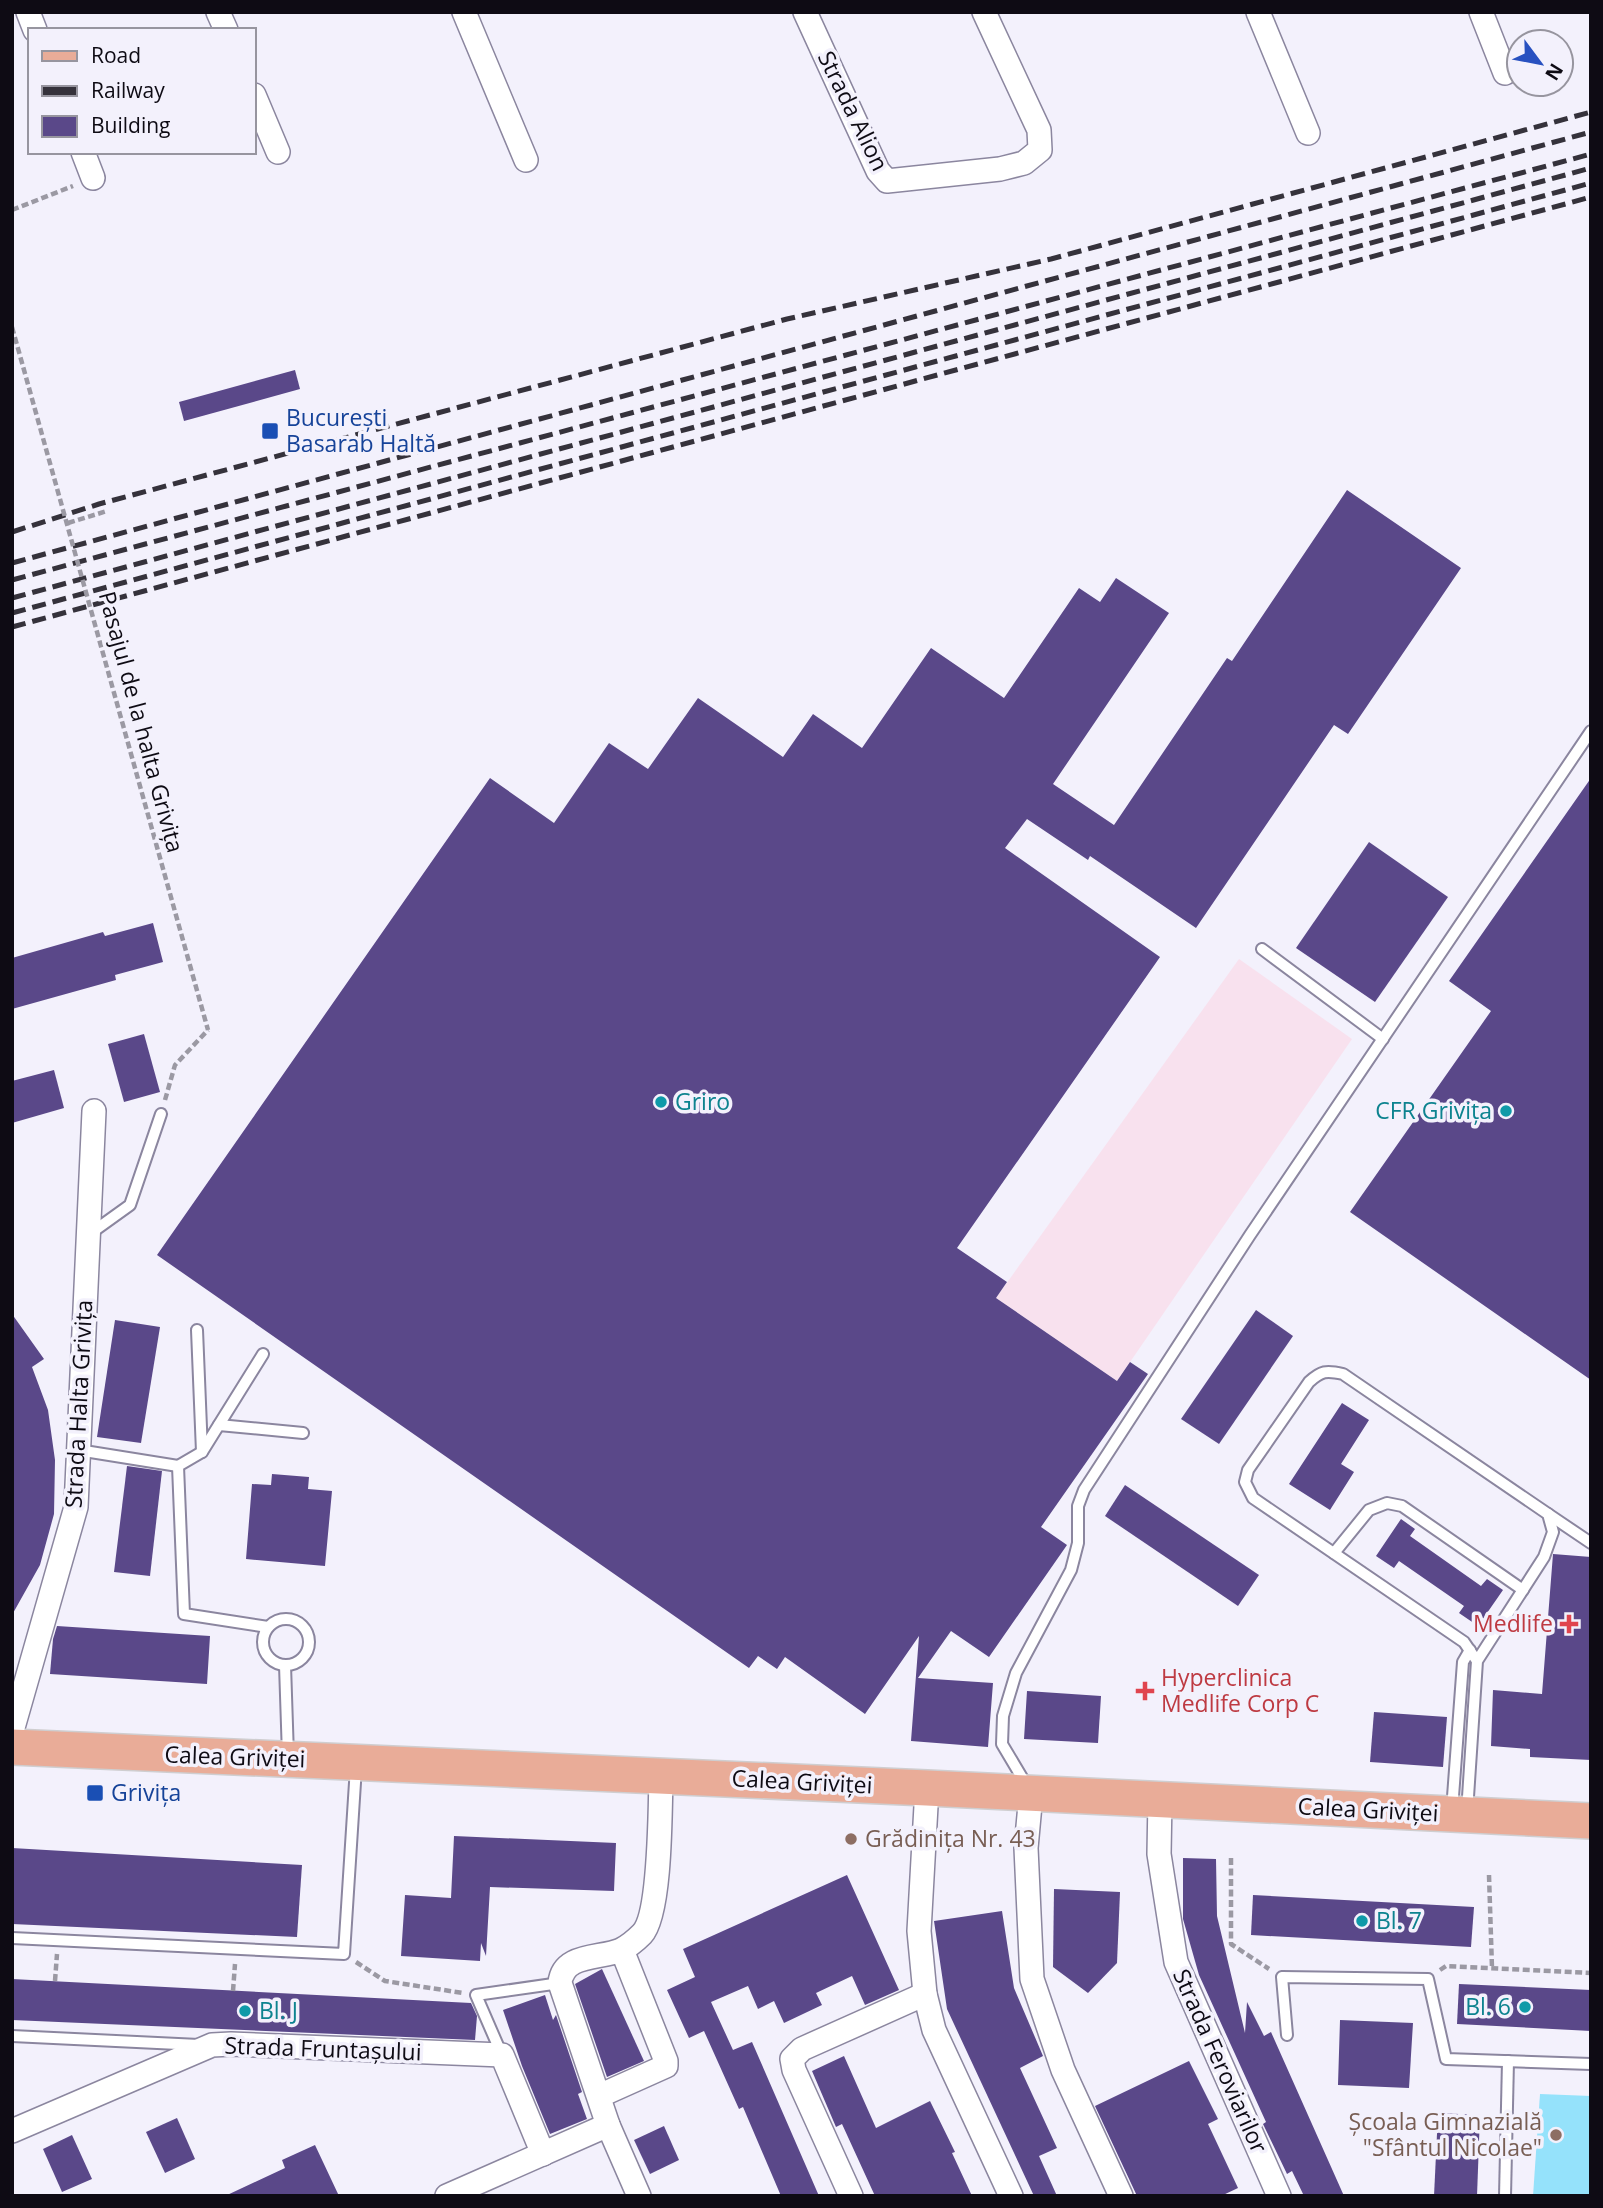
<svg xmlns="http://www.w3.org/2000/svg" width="1603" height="2208" font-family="'Open Sans',sans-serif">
<rect width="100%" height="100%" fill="#f3f1fc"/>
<path fill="#f8e1ee" d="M 1239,959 L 1352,1039 L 1117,1381 L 996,1298 Z"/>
<path fill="#95e2fb" d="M 1540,2094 L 1591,2096 L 1591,2196 L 1533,2196 Z"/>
<g fill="#5a4889">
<path d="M 295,370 L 300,389 L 184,421 L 179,402 Z"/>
<path d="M 1347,490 L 1461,568 L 1348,734 L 1334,725 L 1196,928 L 1090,856 L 1088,860 L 1027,819 L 1005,848 L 1160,957 L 957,1248 L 1007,1282 L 996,1298 L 1117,1381 L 1130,1362 L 1148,1374 L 1041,1527 L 1067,1545 L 989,1657 L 951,1631 L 918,1678 L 993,1683 L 988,1747 L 911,1741 L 919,1636 L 865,1714 L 785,1657 L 777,1669 L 758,1656 L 749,1668 L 157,1255 L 490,778 L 554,823 L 609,743 L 648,769 L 698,698 L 783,757 L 813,714 L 862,748 L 931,648 L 1004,698 L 1079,588 L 1100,602 L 1116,578 L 1169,613 L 1053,784 L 1114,825 L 1227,658 L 1232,661 Z"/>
<path d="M 1591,778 L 1591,1380 L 1350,1212 L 1491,1011 L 1449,981 Z"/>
<path d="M 1369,842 L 1448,897 L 1375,1002 L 1296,948 Z"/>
<path d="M 153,923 L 163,962 L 115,975 L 116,980 L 12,1009 L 12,958 L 103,932 L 105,936 Z"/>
<path d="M 144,1034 L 160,1092 L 124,1102 L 108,1044 Z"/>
<path d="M 54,1070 L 64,1108 L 12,1123 L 12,1081 Z"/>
<path d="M 1256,1310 L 1293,1336 L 1219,1444 L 1181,1419 Z"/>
<path d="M 12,1314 L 44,1359 L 32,1367 L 48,1410 L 55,1460 L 54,1514 L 40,1565 L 12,1615 Z"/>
<path d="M 115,1320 L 160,1327 L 141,1443 L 97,1437 Z"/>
<path d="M 1342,1403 L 1369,1420 L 1341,1464 L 1354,1472 L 1330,1510 L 1289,1484 Z"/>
<path d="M 127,1466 L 162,1471 L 150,1576 L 114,1572 Z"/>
<path d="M 272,1474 L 309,1477 L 308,1489 L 332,1491 L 325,1566 L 246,1559 L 252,1484 L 271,1485 Z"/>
<path d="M 1125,1485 L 1259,1575 L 1238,1606 L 1105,1516 Z"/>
<path d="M 1401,1519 L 1415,1529 L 1410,1536 L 1481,1586 L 1487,1579 L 1503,1590 L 1478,1626 L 1459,1613 L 1464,1606 L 1399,1561 L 1394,1568 L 1376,1556 Z"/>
<path d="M 1553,1554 L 1591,1557 L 1591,1760 L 1530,1757 L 1530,1749 L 1491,1746 L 1493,1690 L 1542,1694 Z"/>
<path d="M 57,1626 L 210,1636 L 207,1684 L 50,1674 L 53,1639 Z"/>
<path d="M 1027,1691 L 1101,1696 L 1098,1743 L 1024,1739 Z"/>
<path d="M 1374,1712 L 1447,1717 L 1443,1767 L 1370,1762 Z"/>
<path d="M 454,1836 L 616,1843 L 614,1891 L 490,1887 L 486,1956 L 481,1943 L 480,1961 L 401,1956 L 405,1895 L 451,1898 Z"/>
<path d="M 12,1848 L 302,1865 L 297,1937 L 12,1924 Z"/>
<path d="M 1183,1858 L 1216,1859 L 1217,1916 L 1245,2033 L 1247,2002 L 1264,2036 L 1271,2032 L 1344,2196 L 1304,2196 L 1292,2171 L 1287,2174 L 1263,2124 L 1266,2122 L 1199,1975 L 1183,1919 Z"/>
<path d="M 847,1875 L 899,1990 L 865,2005 L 852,1976 L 816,1993 L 822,2005 L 784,2023 L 774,2001 L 758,2009 L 748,1986 L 711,2002 L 733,2050 L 752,2042 L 819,2196 L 781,2196 L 743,2107 L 739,2109 L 704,2031 L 689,2038 L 667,1990 L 695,1977 L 683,1949 Z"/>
<path d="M 1054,1889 L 1120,1892 L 1117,1963 L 1088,1993 L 1053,1967 Z"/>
<path d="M 1253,1895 L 1474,1907 L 1471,1947 L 1251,1935 Z"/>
<path d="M 1002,1911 L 1014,1988 L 1043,2056 L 1020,2068 L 1057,2148 L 1039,2156 L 1057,2196 L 1034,2196 L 947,2009 L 934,1921 Z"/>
<path d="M 602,1969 L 644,2061 L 607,2077 L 575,1984 Z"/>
<path d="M 12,1979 L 471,2003 L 477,2016 L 475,2040 L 12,2020 Z"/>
<path d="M 1459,1984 L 1591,1990 L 1591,2031 L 1457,2024 Z"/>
<path d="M 545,1995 L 553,2020 L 556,2015 L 582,2092 L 578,2094 L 587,2119 L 550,2134 L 522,2066 L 503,2010 Z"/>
<path d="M 1340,2020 L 1413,2023 L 1409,2088 L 1338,2085 Z"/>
<path d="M 844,2056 L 876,2128 L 930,2101 L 955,2152 L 952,2153 L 972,2196 L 875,2196 L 842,2124 L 836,2127 L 812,2071 Z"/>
<path d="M 1189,2061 L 1218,2119 L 1208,2124 L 1238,2188 L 1221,2196 L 1137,2196 L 1095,2106 Z"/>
<path d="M 1438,2113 L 1480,2115 L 1477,2196 L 1434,2196 Z"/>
<path d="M 177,2118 L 195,2159 L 165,2173 L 146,2132 Z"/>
<path d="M 664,2126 L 679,2160 L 650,2174 L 634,2140 Z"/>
<path d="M 72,2135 L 92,2179 L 62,2192 L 43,2149 Z"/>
<path d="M 315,2145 L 339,2196 L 225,2196 L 285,2168 L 282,2160 Z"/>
</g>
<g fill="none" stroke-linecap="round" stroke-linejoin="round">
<g stroke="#8b869f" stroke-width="14">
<g id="service">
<path d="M 1262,949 L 1383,1039"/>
<path d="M 91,1233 L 130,1205 L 161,1114"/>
<path d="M 197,1330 L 202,1452"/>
<path d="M 263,1354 L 202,1452 L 178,1466 L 184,1614 L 268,1627"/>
<path d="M 219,1425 L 303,1433"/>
<path d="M 78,1450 L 178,1466"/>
<path d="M 1548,1514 L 1591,1543"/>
<path d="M 1334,1553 L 1369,1510 L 1387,1503 L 1402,1506 L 1523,1590"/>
<circle cx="286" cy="1642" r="23"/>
<path d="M 285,1665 L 288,1756"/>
<path d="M 1027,1786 L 1002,1744 L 1003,1716 L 1016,1673 L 1071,1570 L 1078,1543 L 1078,1506 L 1084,1490 L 1250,1235 L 1591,731"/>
<path d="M 1452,1810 L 1463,1662 L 1470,1650"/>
<path d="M 1467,1812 L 1477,1661 L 1464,1642 L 1253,1498 L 1245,1482 L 1248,1470 L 1309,1382 C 1321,1371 1326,1370 1343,1374 L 1548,1514 L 1553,1532 L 1544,1557 L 1477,1661"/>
<path d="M 12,1938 L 344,1954 L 356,1767"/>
<path d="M 1287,2035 L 1282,1977 L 1428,1979 L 1446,2059 L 1591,2064"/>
<path d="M 12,2036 L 199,2045"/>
<path d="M 502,2055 L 476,1995 L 560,1983"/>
<path d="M 1505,2196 L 1508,2061"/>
</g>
</g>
<g stroke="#8b869f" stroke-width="26">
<g id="minor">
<path d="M 28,12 L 35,30"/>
<path d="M 218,12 L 226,30"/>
<path d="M 464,12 L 526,160"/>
<path d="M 805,12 L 878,171 L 887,181 L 1000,169 L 1024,163 L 1040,150 L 1039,130 L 984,12"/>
<path d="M 1258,12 L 1308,133"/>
<path d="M 1481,12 L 1505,73"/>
<path d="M 254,95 L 278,152"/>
<path d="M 83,152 L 93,178"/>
<path d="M 12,1731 L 76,1507 L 94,1111"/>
<path d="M 927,1788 L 919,1931 L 925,1994 L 934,2030 L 1011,2196"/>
<path d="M 1031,1794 L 1026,1848 L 1032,1979 L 1063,2070 L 1121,2196"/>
<path d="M 1160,1799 L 1159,1854 L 1176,1962 L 1279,2196"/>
<path d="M 599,2096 L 666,2066 L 666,2061 L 622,1950"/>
<path d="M 12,2131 L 212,2045 L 231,2044 L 502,2055 L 543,2154"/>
<path d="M 447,2196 L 608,2125"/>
<path d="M 639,2196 L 608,2125 L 560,1983 C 563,1953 600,1959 621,1950 C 627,1947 637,1939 642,1934 C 661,1914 660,1807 661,1775"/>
<path d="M 851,2196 L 794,2070 L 792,2059 L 802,2049 L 925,1994"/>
</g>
</g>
<g stroke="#cfced0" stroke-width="38">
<path id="primary" d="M 12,1747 L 927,1788 L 1591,1821"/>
</g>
<g stroke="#9b99a3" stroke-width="4.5" stroke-dasharray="7 3.5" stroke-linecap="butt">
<path d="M 12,210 L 73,186"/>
<path d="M 68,523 L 107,511"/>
<path d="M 165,1100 L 175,1065 L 208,1030"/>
<path d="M 1231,1858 L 1231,1944 L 1269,1969"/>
<path d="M 1489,1875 L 1492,1968"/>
<path d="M 356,1962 L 385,1981 L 463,1993"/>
<path d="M 1440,1970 L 1446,1966 L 1591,1973"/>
<path d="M 55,1981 L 57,1954"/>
<path d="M 233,1991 L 235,1964"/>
</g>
<use href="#service" stroke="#fff" stroke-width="10"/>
<use href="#minor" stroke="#fff" stroke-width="23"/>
<use href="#primary" stroke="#e9ac98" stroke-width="35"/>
<g stroke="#35323b" stroke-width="5" stroke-dasharray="14 7" stroke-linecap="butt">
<path d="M 12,532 L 99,504 L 787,319 L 1051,259 L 1591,112"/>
<path d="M 12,563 L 1591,132"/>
<path d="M 12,580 L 1591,154"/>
<path d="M 12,598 L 1591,168"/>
<path d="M 12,613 L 1591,183"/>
<path d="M 12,627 L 1591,197"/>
</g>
<path stroke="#9b99a3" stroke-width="4.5" stroke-dasharray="7 3.5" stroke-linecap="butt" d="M 12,327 L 208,1030"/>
</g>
<g fill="#1a4fb4" stroke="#f3f1fc" stroke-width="2.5">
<rect x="261" y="422" width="18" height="18" rx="3.5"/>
<rect x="86" y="1784" width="18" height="18" rx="3.5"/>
</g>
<g fill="#0f9aa8" stroke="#f3f1fc" stroke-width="2.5">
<circle cx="661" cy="1102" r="7"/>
<circle cx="1506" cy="1111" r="7"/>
<circle cx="1362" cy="1921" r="7"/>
<circle cx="1525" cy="2007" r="7"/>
<circle cx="245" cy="2011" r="7"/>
</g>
<g fill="#e0444e" stroke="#f3f1fc" stroke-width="2.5">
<path d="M1565.5 1613.5h7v7h7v7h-7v7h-7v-7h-7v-7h7z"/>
<path d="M1141.5 1680.5h7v7h7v7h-7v7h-7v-7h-7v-7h7z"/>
</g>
<g fill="#8d6e63" stroke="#f3f1fc" stroke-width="2.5">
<circle cx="851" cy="1839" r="7"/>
<circle cx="1556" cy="2135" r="7"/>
</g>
<g text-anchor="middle" stroke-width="7" stroke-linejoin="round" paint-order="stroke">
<g font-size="23" fill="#0e0b14" stroke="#f3f1fc">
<text transform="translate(853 111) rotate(64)" y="8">Strada Alion</text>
<text transform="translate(141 722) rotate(75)" y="8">Pasajul de la halta Grivița</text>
<text transform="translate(79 1404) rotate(-87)" y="8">Strada Halta Grivița</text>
<text transform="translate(235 1757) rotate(2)" y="8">Calea Griviței</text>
<text transform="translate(802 1782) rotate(3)" y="8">Calea Griviței</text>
<text transform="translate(1368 1810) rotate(3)" y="8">Calea Griviței</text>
<text transform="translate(323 2049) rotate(2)" y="8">Strada Fruntașului</text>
<text transform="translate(1220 2061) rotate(66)" y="8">Strada Feroviarilor</text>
</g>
<g font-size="23" fill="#164399" stroke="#f3f1fc" text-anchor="start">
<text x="286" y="426">București<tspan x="286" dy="26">Basarab Haltă</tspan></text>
<text x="111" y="1801">Grivița</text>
</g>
<g font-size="23" fill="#0d838f" stroke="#f3f1fc" text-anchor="start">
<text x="675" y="1110">Griro</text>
<text x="1492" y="1119" text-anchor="end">CFR Grivița</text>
<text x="1376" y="1929">Bl. 7</text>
<text x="1511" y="2015" text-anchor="end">Bl. 6</text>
<text x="259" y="2019">Bl. J</text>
</g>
<g font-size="23" fill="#be3a42" stroke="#f3f1fc" text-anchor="end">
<text x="1553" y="1632">Medlife</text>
<text x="1161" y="1686" text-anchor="start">Hyperclinica<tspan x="1161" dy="26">Medlife Corp C</tspan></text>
</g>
<g font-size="23" fill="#785e54" stroke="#f3f1fc" text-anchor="start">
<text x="865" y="1847">Grădinița Nr. 43</text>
<text x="1542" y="2130" text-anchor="end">Școala Gimnazială<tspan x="1542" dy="26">"Sfântul Nicolae"</tspan></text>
</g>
</g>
<rect width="1603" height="2208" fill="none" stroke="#0e0b14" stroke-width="28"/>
<rect x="28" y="28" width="228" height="126" fill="#f3f1fc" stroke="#97959f" stroke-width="2"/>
<rect x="42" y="51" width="35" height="10" fill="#e9ac98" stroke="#97959f" stroke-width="2"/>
<text x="91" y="63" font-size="21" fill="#0e0b14">Road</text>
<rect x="42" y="86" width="35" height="10" fill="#35323b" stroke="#97959f" stroke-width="2"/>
<text x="91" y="98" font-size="21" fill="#0e0b14">Railway</text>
<rect x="42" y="116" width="35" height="21" fill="#5a4889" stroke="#97959f" stroke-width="2"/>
<text x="91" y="133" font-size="21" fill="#0e0b14">Building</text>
<g transform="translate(1540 63) rotate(122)"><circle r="33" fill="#f3f1fc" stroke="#97959f" stroke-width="2"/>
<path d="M0-5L12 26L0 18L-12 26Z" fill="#2851c0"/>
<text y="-10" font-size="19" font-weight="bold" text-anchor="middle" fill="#0e0b14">N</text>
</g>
</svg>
